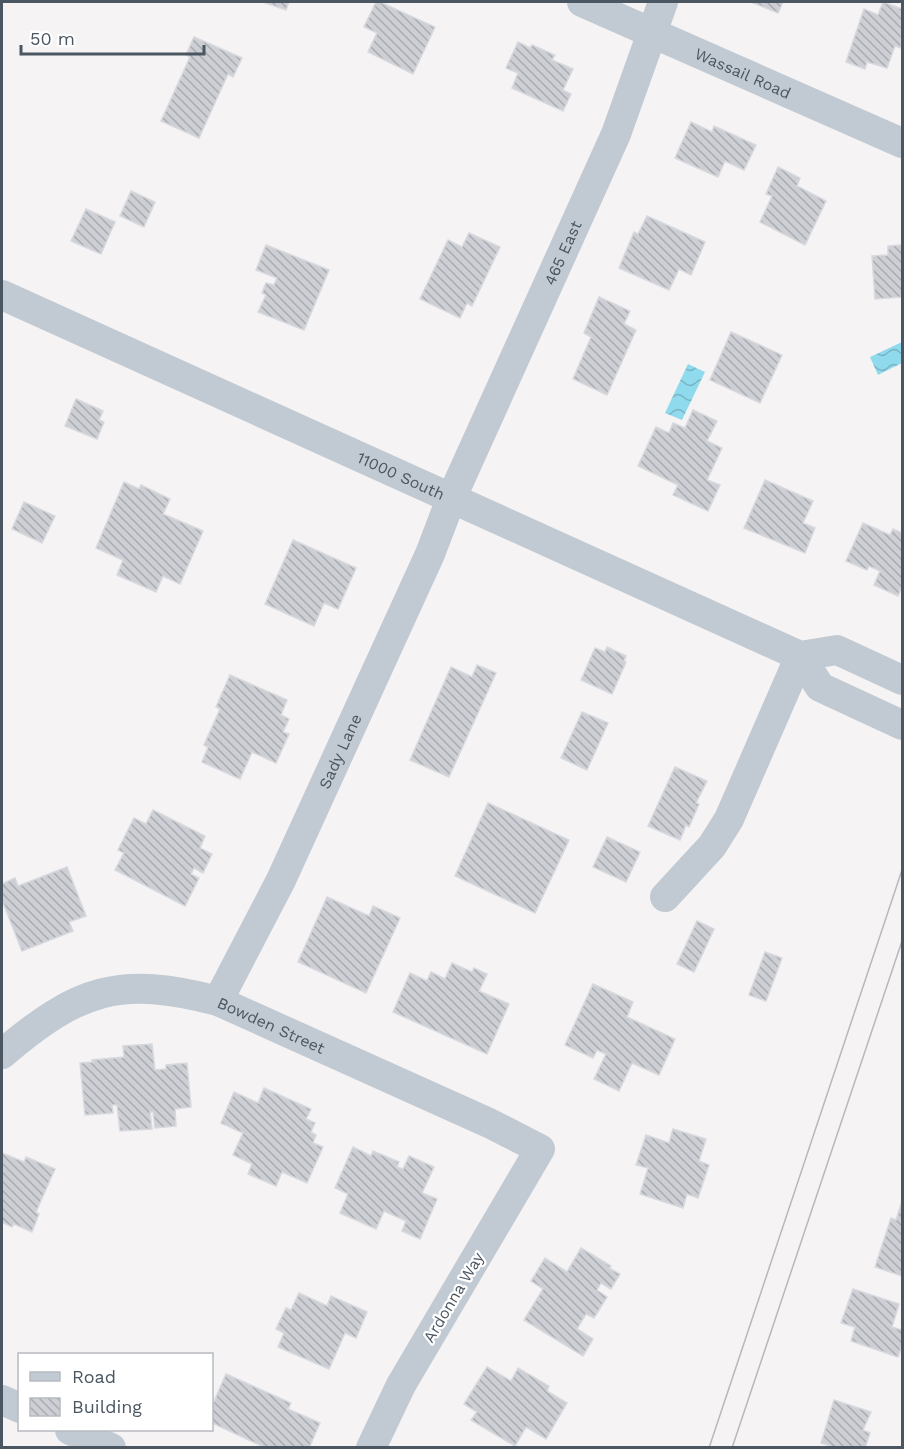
<svg xmlns="http://www.w3.org/2000/svg" width="904" height="1449" font-family="'Work Sans',sans-serif">
<defs>
<pattern id="water-waves" width="16" height="10" patternUnits="userSpaceOnUse" patternTransform="scale(1.5)"><rect width="16" height="10" fill="#90daee"/><path d="M0 5q4-4 8 0t8 0" fill="none" stroke="#78b4c4"/></pattern>
<pattern id="building-back-hatch" width="6" height="6" patternUnits="userSpaceOnUse" patternTransform="scale(1.5)"><rect width="6" height="6" fill="#cdcfd5"/><path d="M-1 5l2 2M0 0l6 6M5-1l2 2" fill="none" stroke="#a8abb0"/></pattern>
</defs>
<rect width="100%" height="100%" fill="#f5f3f3"/>
<g fill="url(#water-waves)">
<path d="M 902,342 L 902,363 L 878,375 L 870,357 Z"/>
<path d="M 688,364 L 705,372 L 682,420 L 665,413 Z"/>
</g>
<g fill="url(#building-back-hatch)" stroke="#d7d9de" stroke-width="1.5">
<path d="M 263,2 L 289,2 L 286,10 Z"/>
<path d="M 376,2 L 380,2 L 435,27 L 413,74 L 368,52 L 377,33 L 364,27 Z"/>
<path d="M 751,2 L 783,2 L 778,13 Z"/>
<path d="M 883,2 L 902,9 L 901,48 L 895,46 L 887,68 L 867,62 L 865,69 L 846,62 L 864,9 L 878,15 Z"/>
<path d="M 194,37 L 242,58 L 233,77 L 228,74 L 199,138 L 161,121 L 190,57 L 186,55 Z"/>
<path d="M 518,42 L 530,48 L 532,45 L 555,55 L 552,60 L 573,69 L 563,90 L 571,94 L 563,111 L 512,88 L 518,73 L 506,68 Z"/>
<path d="M 691,122 L 712,132 L 714,126 L 756,145 L 744,170 L 725,161 L 718,177 L 675,158 Z"/>
<path d="M 778,167 L 800,178 L 797,186 L 826,201 L 805,245 L 760,222 L 772,196 L 766,194 Z"/>
<path d="M 131,191 L 155,202 L 144,227 L 120,216 Z"/>
<path d="M 86,209 L 115,222 L 101,254 L 71,241 Z"/>
<path d="M 647,216 L 705,242 L 691,275 L 679,269 L 669,290 L 619,268 L 634,232 L 638,234 Z"/>
<path d="M 469,233 L 500,247 L 472,306 L 467,303 L 460,318 L 420,299 L 448,240 L 462,247 Z"/>
<path d="M 266,245 L 329,270 L 304,330 L 258,312 L 266,295 L 262,293 L 266,283 L 274,285 L 277,278 L 256,270 Z"/>
<path d="M 902,245 L 902,297 L 875,299 L 872,256 L 888,255 L 888,246 Z"/>
<path d="M 599,297 L 630,311 L 624,324 L 636,330 L 607,395 L 573,379 L 591,337 L 584,333 Z"/>
<path d="M 731,332 L 782,355 L 760,403 L 710,380 Z"/>
<path d="M 76,399 L 103,411 L 99,420 L 104,422 L 97,439 L 65,426 Z"/>
<path d="M 693,410 L 717,421 L 707,441 L 722,448 L 707,480 L 720,485 L 708,511 L 673,495 L 678,485 L 638,466 L 656,427 L 669,433 L 673,423 L 685,428 Z"/>
<path d="M 765,480 L 813,501 L 803,523 L 815,528 L 805,553 L 744,528 Z"/>
<path d="M 124,482 L 139,489 L 141,485 L 170,499 L 163,514 L 203,531 L 180,584 L 163,576 L 156,592 L 117,575 L 123,560 L 96,548 Z"/>
<path d="M 24,502 L 55,516 L 42,543 L 12,529 Z"/>
<path d="M 863,523 L 890,535 L 893,529 L 902,533 L 902,586 L 898,596 L 874,585 L 880,571 L 869,566 L 867,570 L 846,561 Z"/>
<path d="M 293,540 L 356,568 L 338,609 L 324,603 L 314,626 L 265,604 Z"/>
<path d="M 607,647 L 626,656 L 624,661 L 626,662 L 612,694 L 581,680 L 595,648 L 605,652 Z"/>
<path d="M 477,665 L 496,673 L 449,777 L 410,760 L 451,667 L 472,677 Z"/>
<path d="M 230,675 L 287,700 L 281,715 L 289,719 L 283,732 L 289,734 L 276,763 L 252,752 L 240,779 L 202,762 L 208,747 L 204,745 L 220,709 L 216,707 Z"/>
<path d="M 582,712 L 608,723 L 587,770 L 561,758 Z"/>
<path d="M 675,767 L 707,781 L 696,803 L 699,804 L 689,827 L 686,825 L 680,840 L 648,826 Z"/>
<path d="M 488,803 L 569,840 L 535,913 L 455,876 Z"/>
<path d="M 153,810 L 205,836 L 200,848 L 212,854 L 203,873 L 194,868 L 191,874 L 199,878 L 185,906 L 115,870 L 124,853 L 118,850 L 134,818 L 146,824 Z"/>
<path d="M 607,837 L 640,852 L 626,882 L 593,867 Z"/>
<path d="M 67,867 L 86,916 L 69,922 L 73,931 L 22,951 L 2,900 L 2,884 L 15,878 L 18,886 Z"/>
<path d="M 327,897 L 369,916 L 373,906 L 400,918 L 366,993 L 298,962 Z"/>
<path d="M 697,921 L 714,929 L 694,972 L 677,964 Z"/>
<path d="M 765,952 L 782,958 L 766,1001 L 749,995 Z"/>
<path d="M 452,963 L 472,972 L 474,968 L 487,974 L 479,991 L 509,1004 L 487,1054 L 393,1012 L 410,973 L 427,981 L 431,972 L 445,979 Z"/>
<path d="M 593,984 L 633,1002 L 627,1017 L 675,1039 L 659,1075 L 632,1063 L 619,1091 L 594,1079 L 606,1054 L 597,1050 L 593,1058 L 565,1045 Z"/>
<path d="M 152,1044 L 155,1070 L 166,1069 L 166,1065 L 187,1063 L 191,1107 L 175,1109 L 176,1126 L 155,1128 L 153,1112 L 150,1112 L 152,1129 L 120,1131 L 117,1105 L 112,1105 L 113,1113 L 85,1115 L 80,1063 L 93,1062 L 92,1060 L 124,1057 L 123,1046 Z"/>
<path d="M 264,1088 L 311,1109 L 306,1119 L 315,1123 L 311,1132 L 316,1135 L 313,1143 L 323,1147 L 307,1183 L 282,1172 L 276,1186 L 248,1174 L 252,1164 L 233,1155 L 243,1133 L 221,1123 L 234,1092 L 258,1103 Z"/>
<path d="M 673,1129 L 706,1139 L 699,1161 L 709,1165 L 698,1198 L 687,1194 L 683,1208 L 640,1194 L 648,1168 L 636,1165 L 646,1135 L 669,1143 Z"/>
<path d="M 353,1147 L 371,1156 L 373,1151 L 399,1162 L 397,1167 L 403,1169 L 409,1156 L 434,1167 L 422,1193 L 437,1199 L 420,1239 L 402,1231 L 406,1221 L 384,1211 L 376,1229 L 340,1213 L 348,1194 L 335,1188 Z"/>
<path d="M 2,1153 L 24,1162 L 26,1157 L 55,1169 L 36,1212 L 39,1214 L 32,1232 L 14,1224 L 12,1227 L 2,1222 Z"/>
<path d="M 902,1201 L 902,1276 L 875,1267 L 891,1218 L 896,1220 Z"/>
<path d="M 581,1248 L 611,1266 L 609,1268 L 620,1274 L 611,1289 L 601,1283 L 597,1290 L 607,1297 L 594,1318 L 586,1314 L 577,1329 L 593,1339 L 583,1356 L 524,1320 L 543,1289 L 531,1281 L 545,1258 L 567,1272 Z"/>
<path d="M 853,1289 L 899,1304 L 892,1327 L 902,1330 L 902,1345 L 898,1357 L 851,1341 L 855,1327 L 841,1323 Z"/>
<path d="M 299,1293 L 327,1306 L 331,1296 L 367,1312 L 356,1338 L 345,1333 L 329,1369 L 278,1347 L 284,1333 L 276,1329 L 286,1308 L 291,1310 Z"/>
<path d="M 487,1367 L 511,1381 L 518,1368 L 549,1386 L 547,1391 L 567,1403 L 546,1439 L 526,1427 L 515,1446 L 471,1420 L 477,1412 L 464,1404 Z"/>
<path d="M 226,1374 L 291,1403 L 288,1409 L 320,1423 L 309,1448 L 266,1448 L 212,1423 L 212,1406 Z"/>
<path d="M 834,1400 L 871,1412 L 863,1430 L 870,1433 L 865,1448 L 836,1448 L 821,1443 Z"/>
</g>
<g fill="none" stroke-linecap="round" stroke-linejoin="round">
<g stroke="#c1cad2" stroke-width="30">
<path id="s1" d="M 582,2 L 902,143"/>
<path id="s2" d="M 2,295 L 800,656 L 837,650 L 902,680"/>
<path d="M 800,656 L 820,687 L 902,725"/>
<path d="M 665,897 L 712,846 L 729,819 L 800,656"/>
<path id="s3" d="M 218,1001 L 281,880 L 430,554 L 451,499 L 616,134 L 663,2"/>
<path id="s4" d="M 2,1054 C 78,989 120,975 218,1001 L 489,1123 L 540,1149 L 401,1385 L 371,1448"/>
<path d="M 2,1400 L 20,1408"/>
<path d="M 70,1430 L 111,1448"/>
</g>
<g stroke="#b5b8bd" stroke-width="1.5">
<path d="M 709,1448 L 902,870"/>
<path d="M 732,1448 L 902,941"/>
</g>
</g>
<g text-anchor="middle" stroke-width="4.5" stroke-linejoin="round" paint-order="stroke">
<g font-size="16" fill="#4a5661" stroke="#fff">
<text dy="6" stroke="none"><textPath href="#s1" startOffset="176">Wassail Road</textPath></text>
<text dy="6" stroke="none"><textPath href="#s3" startOffset="824">465 East</textPath></text>
<text dy="6" stroke="none"><textPath href="#s2" startOffset="438">11000 South</textPath></text>
<text dy="6" stroke="none"><textPath href="#s3" startOffset="278">Sady Lane</textPath></text>
<text dy="6" stroke="none"><textPath href="#s4" startOffset="294">Bowden Street</textPath></text>
<text transform="translate(453 1297) rotate(-59)" y="6">Ardonna Way</text>
</g>
</g>
<rect width="904" height="1449" fill="none" stroke="#4a5661" stroke-width="6"/>
<rect x="18" y="1353" width="195" height="78" fill="#ffffff" stroke="#b7bbc0" stroke-width="1.5"/>
<rect x="30" y="1372" width="30" height="9" fill="#c1cad2" stroke="#b7bbc0" stroke-width="1.5"/>
<text x="72" y="1383" font-size="18" fill="#4a5661">Road</text>
<rect x="30" y="1398" width="30" height="18" fill="url(#building-back-hatch)" stroke="#b7bbc0" stroke-width="1.5"/>
<text x="72" y="1413" font-size="18" fill="#4a5661">Building</text>
<path d="M21 45v9h183v-9" fill="none" stroke="#4a5661" stroke-width="3"/>
<text x="30" y="45" font-size="18" fill="#4a5661" stroke="#ffffff" stroke-width="4.5" paint-order="stroke">50 m</text>
</svg>
